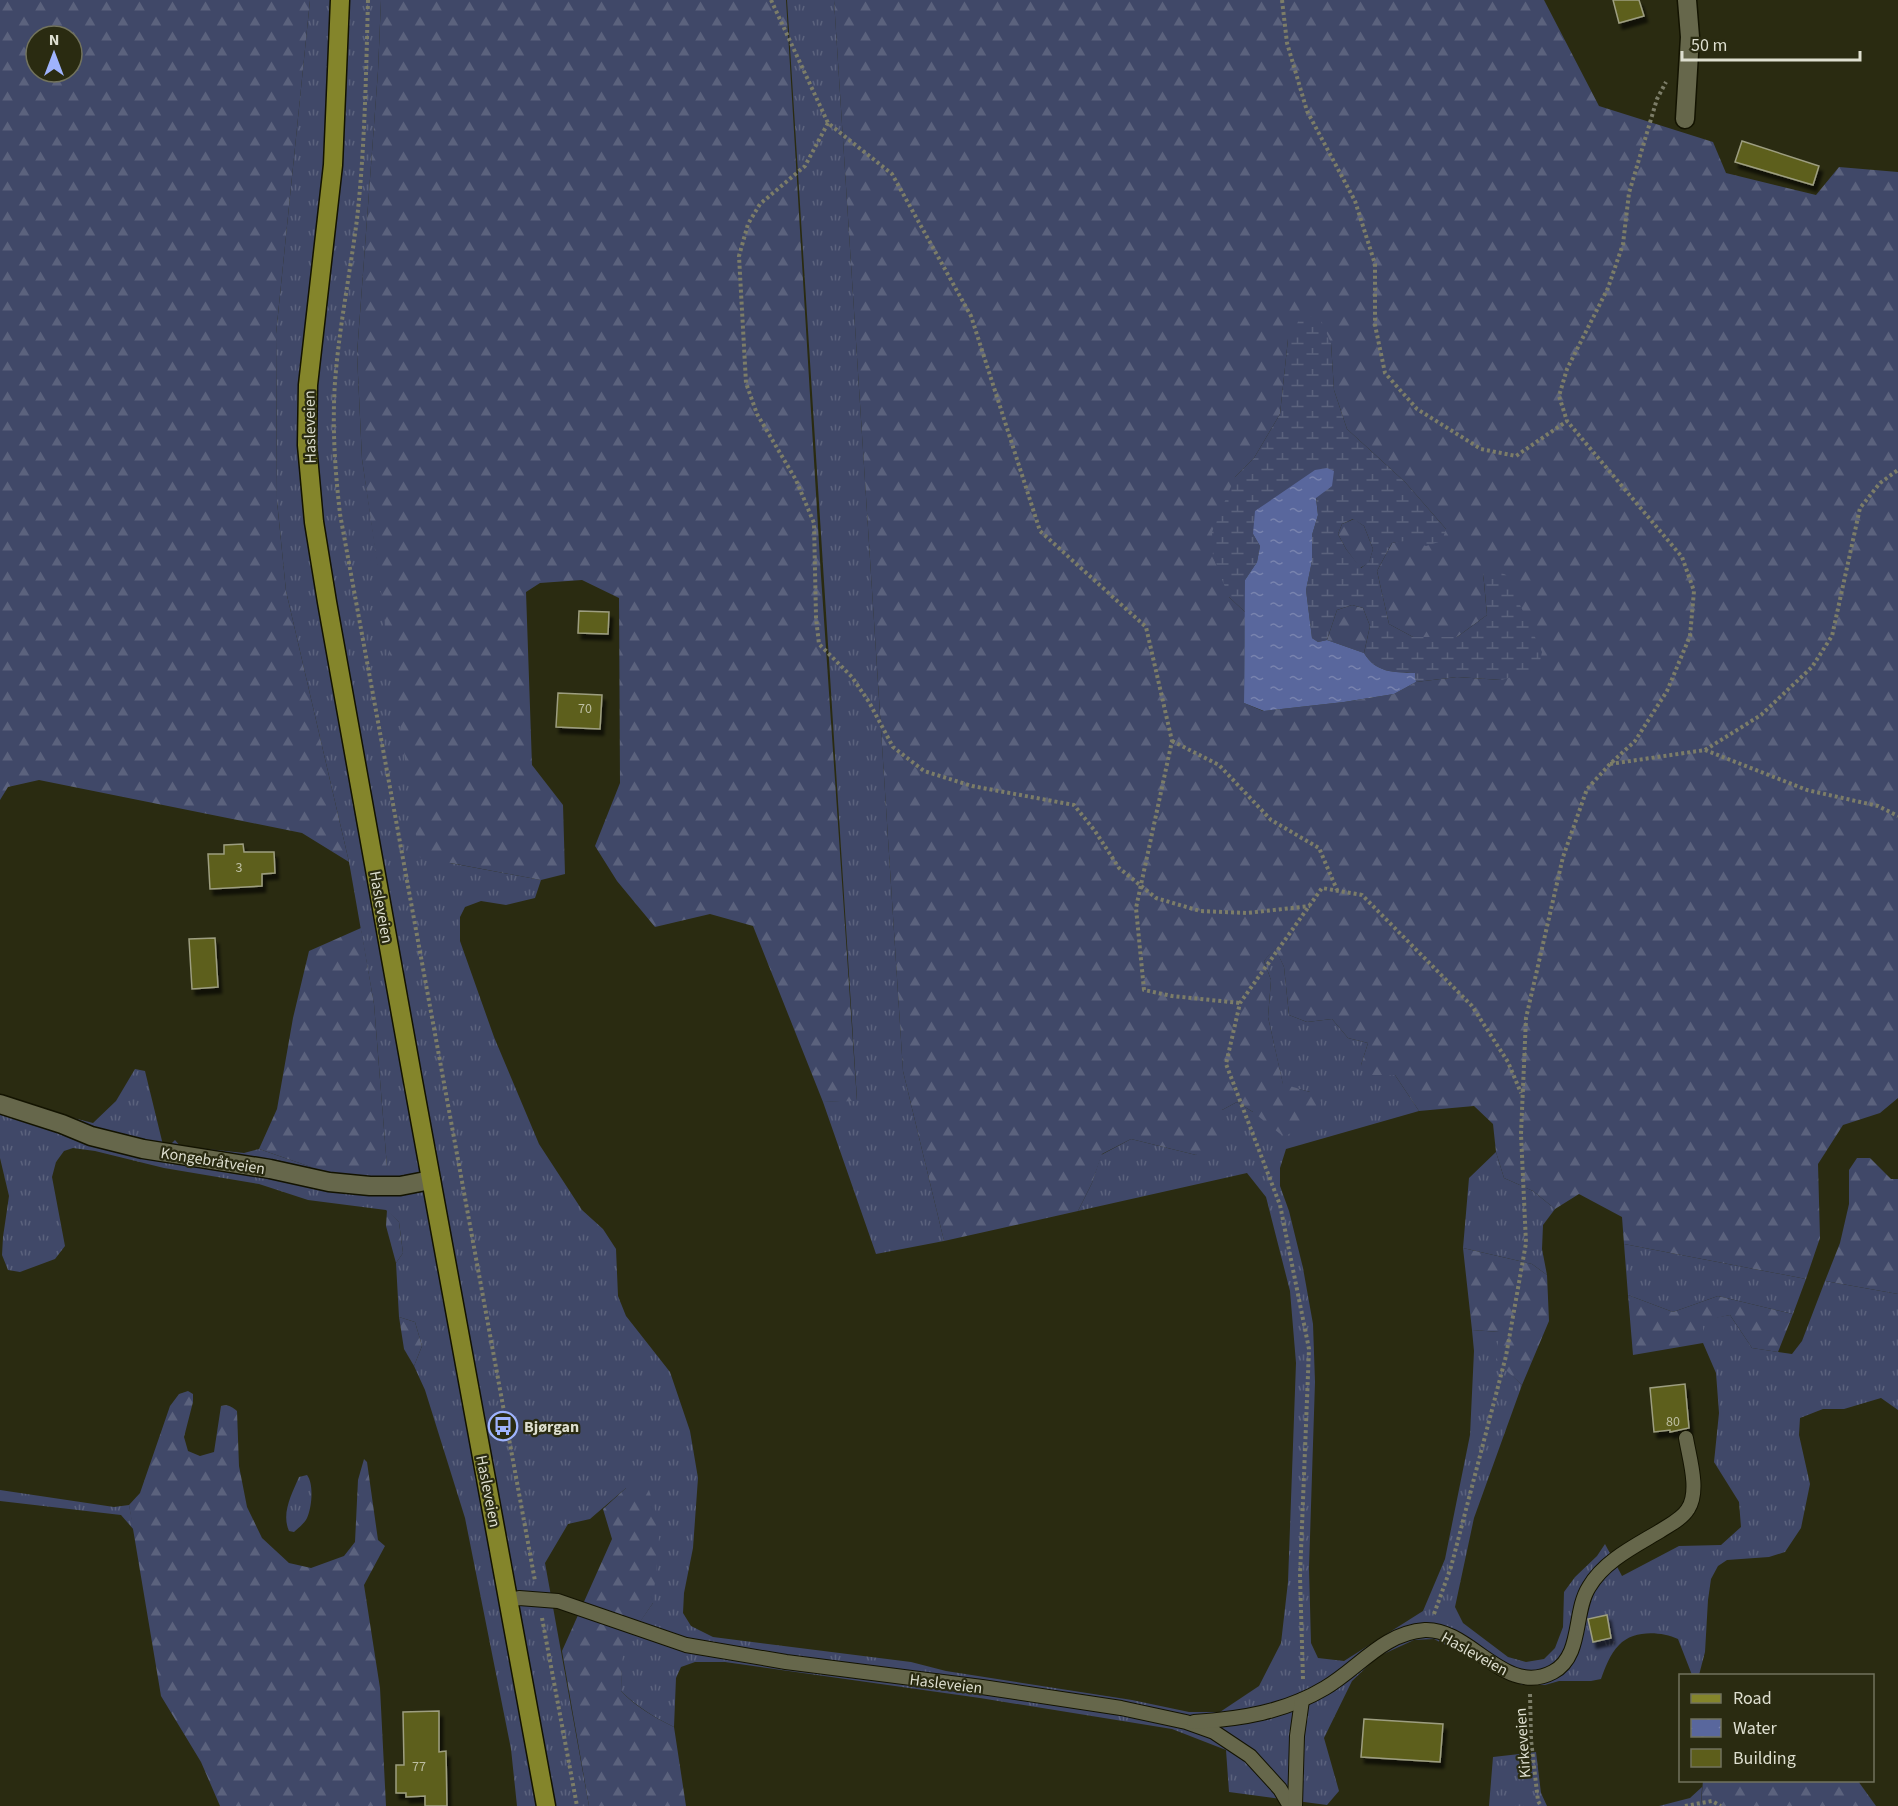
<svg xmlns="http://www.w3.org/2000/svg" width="1898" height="1806" font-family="'Source Sans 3',sans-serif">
<defs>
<pattern id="grass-tufts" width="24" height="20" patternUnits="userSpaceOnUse" patternTransform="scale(1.5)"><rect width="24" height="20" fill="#404868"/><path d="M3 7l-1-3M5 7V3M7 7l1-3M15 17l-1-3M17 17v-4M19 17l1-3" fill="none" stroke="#5b627d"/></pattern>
<pattern id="forest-firs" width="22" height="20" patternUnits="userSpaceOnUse" patternTransform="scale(1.5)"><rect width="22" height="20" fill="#404868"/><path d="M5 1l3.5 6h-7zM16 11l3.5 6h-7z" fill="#5b627d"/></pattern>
<pattern id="wetland-marsh" width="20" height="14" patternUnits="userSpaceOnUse" patternTransform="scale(1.5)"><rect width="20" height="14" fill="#404868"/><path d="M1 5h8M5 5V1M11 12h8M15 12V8" fill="none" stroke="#5b627d"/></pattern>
<pattern id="water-ripples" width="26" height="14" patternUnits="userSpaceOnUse" patternTransform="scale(1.5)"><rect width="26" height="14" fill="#59679d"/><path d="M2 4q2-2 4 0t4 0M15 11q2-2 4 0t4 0" fill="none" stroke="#7883ae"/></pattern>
<filter id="shadow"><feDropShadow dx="3.5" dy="6" stdDeviation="1.5" flood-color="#0009"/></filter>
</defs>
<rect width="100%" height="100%" fill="#2a2b11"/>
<g fill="url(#grass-tufts)">
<path d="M 310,0 L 381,0 L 378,71 L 357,354 L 362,459 L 386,619 L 450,863 L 541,880 L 535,898 L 506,905 L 481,901 L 465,907 L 460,917 L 460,941 L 494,1037 L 539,1144 L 582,1210 L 603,1229 L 616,1249 L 618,1296 L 626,1316 L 670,1372 L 690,1431 L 698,1478 L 693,1548 L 684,1593 L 683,1613 L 691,1626 L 713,1637 L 911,1662 L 946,1671 L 1132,1700 L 1189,1712 L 1220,1712 L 1259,1686 L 1281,1643 L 1288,1582 L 1296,1363 L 1290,1291 L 1266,1197 L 1247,1173 L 1078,1211 L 1092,1183 L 1101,1155 L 1131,1139 L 1196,1155 L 1222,1110 L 1237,1102 L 1253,1112 L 1310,1092 L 1283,1085 L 1268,1017 L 1271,980 L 1264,961 L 1275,947 L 1284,967 L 1289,1015 L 1307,1022 L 1332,1019 L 1348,1038 L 1368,1043 L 1361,1065 L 1395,1075 L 1419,1111 L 1286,1149 L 1280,1168 L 1280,1186 L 1289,1211 L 1303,1268 L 1313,1324 L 1315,1382 L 1309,1568 L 1311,1643 L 1318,1658 L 1344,1661 L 1423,1611 L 1445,1559 L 1470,1435 L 1474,1351 L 1472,1330 L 1500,1332 L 1497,1361 L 1522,1385 L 1474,1518 L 1455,1607 L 1463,1623 L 1508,1657 L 1526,1662 L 1544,1659 L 1555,1648 L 1563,1627 L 1564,1592 L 1575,1577 L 1597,1556 L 1605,1544 L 1622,1576 L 1679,1546 L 1721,1545 L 1741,1527 L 1739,1502 L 1714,1462 L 1719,1413 L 1716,1373 L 1703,1343 L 1702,1320 L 1730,1315 L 1752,1348 L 1792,1354 L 1802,1341 L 1825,1281 L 1898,1294 L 1898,1410 L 1881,1398 L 1844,1409 L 1823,1409 L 1800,1418 L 1799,1435 L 1810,1484 L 1801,1528 L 1785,1552 L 1769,1557 L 1727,1560 L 1718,1566 L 1711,1579 L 1708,1600 L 1705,1652 L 1699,1675 L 1692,1675 L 1678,1639 C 1660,1631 1633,1630 1619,1645 C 1610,1654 1605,1668 1601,1679 L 1591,1681 L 1559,1681 L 1545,1685 L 1522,1685 L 1434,1639 L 1414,1640 L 1377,1657 L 1352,1681 L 1324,1738 L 1339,1791 L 1327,1805 L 1229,1792 L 1226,1750 L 1172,1729 L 980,1698 L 725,1662 L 695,1662 L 681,1667 L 676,1678 L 674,1727 C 654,1717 637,1707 621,1691 L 622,1647 L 653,1603 L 626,1488 L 590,1519 L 568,1524 L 545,1563 L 589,1806 L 517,1806 L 511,1749 L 465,1518 L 425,1390 L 414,1366 L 422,1346 L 415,1322 L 399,1317 L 396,1263 L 403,1253 L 399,1222 L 386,1210 L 308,1200 L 259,1184 L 164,1168 L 95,1151 L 73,1148 L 64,1151 L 56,1162 L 52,1177 L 65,1246 L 55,1259 L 20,1272 L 8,1270 L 2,1255 L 3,1237 L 9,1196 L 0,1158 L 0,1095 L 46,1111 L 93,1123 L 116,1101 L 135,1069 L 145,1071 L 163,1145 L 171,1144 L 175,1140 L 180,1146 L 244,1153 L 259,1149 L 311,1167 L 387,1167 L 374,1004 L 349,862 L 286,591 L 277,501 L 276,334 Z"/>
<path d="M 787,0 L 834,0 L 903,1071 L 944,1241 L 876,1254 L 823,1102 L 857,1100 Z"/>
<path d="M 1496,1152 L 1504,1178 L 1533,1191 L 1555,1209 L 1543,1225 L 1542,1249 L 1547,1275 L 1532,1264 L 1463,1248 L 1469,1178 Z"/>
<path d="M 1624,1244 L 1806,1279 L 1793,1314 L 1718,1296 L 1673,1312 L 1628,1295 Z"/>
<path d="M 307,1475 C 314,1484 312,1507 307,1518 C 305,1523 298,1528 294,1532 L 289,1531 C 281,1513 292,1494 299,1477 Z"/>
<path d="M 0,1490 L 114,1507 L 129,1505 L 134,1530 L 121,1515 L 0,1501 Z"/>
<path d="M 1536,1752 L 1541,1793 L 1547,1806 L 1489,1806 L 1493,1757 Z"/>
<path d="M 1702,1787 L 1701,1806 L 1659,1806 L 1690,1798 Z"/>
</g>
<g fill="url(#forest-firs)" fill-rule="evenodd">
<path d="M 0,0 L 310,0 L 276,334 L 277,501 L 286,591 L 349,862 L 302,833 L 39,780 L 8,787 L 0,800 ZM 36,36 L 72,36 L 72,72 L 36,72 Z"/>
<path d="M 381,0 L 786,0 L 821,576 L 857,1101 L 823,1102 L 753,926 L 710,914 L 655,927 L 617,881 L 595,846 L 620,783 L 619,598 L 582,580 L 540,583 L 526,592 L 532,765 L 563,805 L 565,874 L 541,880 L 419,857 L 362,459 L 357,354 L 378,71 Z"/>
<path d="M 834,0 L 1544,0 L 1599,106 L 1713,142 L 1726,173 L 1816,195 L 1839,167 L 1898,172 L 1898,1098 L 1880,1113 L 1843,1125 L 1818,1164 L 1820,1238 L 1806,1279 L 1624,1244 L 1622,1217 L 1579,1194 L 1555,1209 L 1533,1191 L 1504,1178 L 1496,1152 L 1493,1124 L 1474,1106 L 1419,1111 L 1395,1075 L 1368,1075 L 1361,1065 L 1368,1043 L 1348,1038 L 1332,1019 L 1307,1022 L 1289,1015 L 1284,967 L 1275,948 L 1264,961 L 1271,980 L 1268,1017 L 1283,1084 L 1310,1092 L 1321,1102 L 1320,1116 L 1284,1137 L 1253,1112 L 1237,1102 L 1222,1110 L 1225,1137 L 1196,1155 L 1131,1139 L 1102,1154 L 1092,1183 L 1078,1211 L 944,1241 L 903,1071 ZM 1288,339 L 1331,343 L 1334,390 L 1347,429 L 1405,482 L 1446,529 L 1392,543 L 1377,571 L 1389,624 L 1413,637 L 1457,637 L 1487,615 L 1483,572 L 1501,680 L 1457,677 L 1416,682 L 1394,694 L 1344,702 L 1263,711 L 1244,703 L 1245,612 L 1229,597 L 1235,477 L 1254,458 L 1280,414 Z"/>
<path d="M 1354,519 L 1364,526 L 1373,549 L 1369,563 L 1360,568 L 1346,549 L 1338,534 L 1342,524 Z"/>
<path d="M 1352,605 L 1363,608 L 1370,626 L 1364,653 L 1327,640 L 1337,610 Z"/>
<path d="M 361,928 L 374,1004 L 387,1167 L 311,1167 L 259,1149 L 277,1109 L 293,1018 L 309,951 Z"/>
<path d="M 1857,1158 L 1870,1158 L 1891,1179 L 1898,1179 L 1898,1294 L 1825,1281 L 1840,1243 L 1849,1204 L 1849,1170 Z"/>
<path d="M 387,1210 L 399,1222 L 403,1253 L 396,1263 L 386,1226 Z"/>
<path d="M 1463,1248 L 1532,1264 L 1547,1275 L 1549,1321 L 1522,1385 L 1496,1361 L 1499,1332 L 1472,1330 Z"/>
<path d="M 1628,1295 L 1673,1312 L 1718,1296 L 1793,1314 L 1778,1352 L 1752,1348 L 1730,1315 L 1703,1321 L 1703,1343 L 1633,1355 Z"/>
<path d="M 399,1317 L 415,1322 L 422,1346 L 414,1366 L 404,1349 Z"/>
<path d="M 188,1391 L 193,1394 L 193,1402 L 184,1437 L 188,1451 L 200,1456 L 214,1452 L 221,1406 C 228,1404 232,1407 237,1411 L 239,1466 L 247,1507 L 262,1538 L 289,1563 L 311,1568 L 344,1556 L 355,1542 L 358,1480 L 364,1459 L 367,1462 L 378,1540 L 385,1546 L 364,1585 L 380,1688 L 386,1806 L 220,1806 L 201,1762 L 161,1696 L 129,1505 L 140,1493 L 170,1406 L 179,1394 Z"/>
<path d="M 626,1488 L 649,1490 L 660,1527 L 653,1603 L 623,1647 L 621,1691 C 636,1707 654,1717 674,1727 L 686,1806 L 589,1806 L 562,1651 L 612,1539 L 603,1509 Z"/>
<path d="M 1703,1780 L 1858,1781 L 1876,1806 L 1701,1806 Z"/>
</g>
<path fill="url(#wetland-marsh)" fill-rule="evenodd" d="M 1302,315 L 1320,318 L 1331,343 L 1334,390 L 1347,429 L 1405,482 L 1446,529 L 1442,541 L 1426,546 L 1410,540 L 1392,543 L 1377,571 L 1389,624 L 1413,637 L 1457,637 L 1487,615 L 1483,571 L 1493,568 L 1506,575 L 1542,652 L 1538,670 L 1501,680 L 1457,677 L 1416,682 L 1415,673 C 1393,672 1376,673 1364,653 L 1370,626 L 1363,608 L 1352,605 L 1337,610 L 1327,640 L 1318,642 L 1312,638 L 1306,590 L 1312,561 L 1312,535 L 1318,515 L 1316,497 L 1253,534 L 1260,546 L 1257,562 L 1245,580 L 1245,612 L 1229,597 L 1213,557 L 1212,532 L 1235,477 L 1254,458 L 1280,414 L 1288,339 ZM 1353,519 L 1364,526 L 1373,549 L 1369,562 L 1361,568 L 1346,549 L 1338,534 L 1342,524 Z"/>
<path fill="url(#water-ripples)" d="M 1327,468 L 1334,471 L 1332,486 L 1316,498 L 1318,515 L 1312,535 L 1312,561 L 1306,590 L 1312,638 L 1318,642 L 1327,640 L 1364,653 C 1376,673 1393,672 1415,673 L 1416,682 L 1394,694 L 1344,702 L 1264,711 L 1244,703 L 1245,580 L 1257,562 L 1260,546 L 1253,534 L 1255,511 L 1315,470 Z"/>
<g fill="#5d5e1b" stroke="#9d9e80" stroke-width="1.5" filter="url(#shadow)">
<path d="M 1613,0 L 1639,0 L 1644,16 L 1619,23 Z"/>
<path d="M 1742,141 L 1819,166 L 1813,185 L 1735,162 Z"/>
<path d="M 579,611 L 609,612 L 608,634 L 578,633 Z"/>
<path d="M 558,693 L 602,695 L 600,729 L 556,727 Z"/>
<path d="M 243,844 L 244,852 L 274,852 L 275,873 L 262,874 L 262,886 L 210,889 L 208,854 L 224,854 L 224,845 Z"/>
<path d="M 215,938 L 218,987 L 192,989 L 189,939 Z"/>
<path d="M 1685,1384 L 1689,1428 L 1670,1432 L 1670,1430 L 1654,1432 L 1650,1388 Z"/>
<path d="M 1607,1615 L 1611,1638 L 1593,1642 L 1588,1619 Z"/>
<path d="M 439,1711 L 439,1752 L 446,1751 L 447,1806 L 425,1806 L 425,1796 L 406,1797 L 406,1793 L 396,1793 L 396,1765 L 404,1765 L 403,1712 Z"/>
<path d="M 1364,1719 L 1443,1724 L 1440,1762 L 1361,1757 Z"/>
</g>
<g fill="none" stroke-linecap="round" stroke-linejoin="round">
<g stroke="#131300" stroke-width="16">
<g id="lane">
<path d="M 510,1600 L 519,1598 L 558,1601 L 686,1645 L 786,1662 L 982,1687 L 1121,1708 L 1186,1722 L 1214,1732 L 1250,1756 L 1280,1789 L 1290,1806"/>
<path d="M 1194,1722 C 1241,1719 1285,1712 1325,1688 C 1359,1668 1383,1633 1425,1630 C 1470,1628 1505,1698 1553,1672 C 1583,1656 1573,1612 1589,1587 C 1604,1561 1635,1546 1660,1531 C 1669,1525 1682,1519 1688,1509 C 1700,1491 1689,1457 1686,1438"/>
<path d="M 1295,1806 L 1297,1736 L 1302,1700"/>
</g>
</g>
<g stroke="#131300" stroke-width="21">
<g id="street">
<path d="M 1685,119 L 1690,37 L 1687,0"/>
<path d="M 0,1104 L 62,1124 L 91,1136 L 143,1149 L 270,1169 L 329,1182 L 370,1186 L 400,1186 L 431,1180"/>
</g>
</g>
<g stroke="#131300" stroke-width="21">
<path id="primary" d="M 340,0 L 333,165 L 308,385 L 307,445 L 314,522 L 327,602 L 413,1081 L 546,1806"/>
</g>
<g stroke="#7c7d68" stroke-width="4" stroke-dasharray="3 3" stroke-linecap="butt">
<path d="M 368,0 C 366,73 365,147 357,219 C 350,274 339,328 335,382 C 332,427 335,470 340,514 L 535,1581"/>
<path d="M 771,0 L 828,123 L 892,174 L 971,316 L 1040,531 L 1146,627 L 1172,741 L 1136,908 L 1144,990 L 1172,996 L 1240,1003"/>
<path d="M 1282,0 L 1287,43 L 1307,111 L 1355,201 L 1375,264 L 1375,325 L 1385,373 L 1417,409 L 1481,449 L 1516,456 L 1567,421"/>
<path d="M 828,123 L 805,166 L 760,204 L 748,224 L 739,256 L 746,383 L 757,414 L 796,480 L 814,523 L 816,618 L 819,644 L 852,677 L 869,702 L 893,747 L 924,771 L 972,786 L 1074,805 L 1095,831 L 1119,868 L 1156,898 L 1200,911 L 1247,913 L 1310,906"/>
<path d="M 1172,741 L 1219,765 L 1271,820 L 1319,848 L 1337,890"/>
<path d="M 1705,750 L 1807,790 L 1878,806 L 1898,816"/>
<path d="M 1610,764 L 1705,750 L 1761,715 L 1812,667 L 1832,636 L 1860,508 L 1880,483 L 1898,470"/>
<path d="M 1434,1614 L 1451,1567 L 1506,1356 L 1526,1243 L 1521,1134 L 1526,1018 L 1563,857 L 1587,789 L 1610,764 L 1635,741 L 1667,691 L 1690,636 L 1694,591 L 1682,557 L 1567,421 L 1559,396 L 1567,369 L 1608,288 L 1623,244 L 1629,193 L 1657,99 L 1666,82"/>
<path d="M 542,1618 L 577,1806"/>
<path d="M 1303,1679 L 1300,1576 L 1309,1349 L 1280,1205 L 1226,1064 L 1240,1003 L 1322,888 L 1362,895 L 1472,1006 L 1508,1062 L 1521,1093"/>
<path d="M 1530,1694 L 1531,1740 L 1538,1801 L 1541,1806"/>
<path d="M 1685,1806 L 1712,1801 L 1721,1806"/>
</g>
<use href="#lane" stroke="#66674b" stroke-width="14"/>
<use href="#street" stroke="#66674b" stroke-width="18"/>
<use href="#primary" stroke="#84852b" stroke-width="18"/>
</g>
<defs>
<g id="bus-ring" transform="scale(1.5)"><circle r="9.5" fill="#2a2b11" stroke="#9fb3fd" stroke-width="1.5"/><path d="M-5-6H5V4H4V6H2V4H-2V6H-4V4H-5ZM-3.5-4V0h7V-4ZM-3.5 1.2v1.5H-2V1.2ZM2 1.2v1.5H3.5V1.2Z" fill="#9fb3fd"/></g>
</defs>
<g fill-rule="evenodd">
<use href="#bus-ring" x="503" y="1426"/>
</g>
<g text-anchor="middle" stroke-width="4.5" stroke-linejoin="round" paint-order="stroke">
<g font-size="14" fill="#bebfa3">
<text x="585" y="713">70</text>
<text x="239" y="872">3</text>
<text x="1673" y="1426">80</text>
<text x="419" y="1771">77</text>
</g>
<g font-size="16" fill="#dedfd0" stroke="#2a2b11">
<text transform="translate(309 427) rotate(-91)" y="6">Hasleveien</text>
<text transform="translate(382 907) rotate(80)" y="6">Hasleveien</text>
<text transform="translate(213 1160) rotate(9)" y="6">Kongebråtveien</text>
<text transform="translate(489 1491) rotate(79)" y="6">Hasleveien</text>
<text transform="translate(1475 1653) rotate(29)" y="6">Hasleveien</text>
<text transform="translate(946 1683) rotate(7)" y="6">Hasleveien</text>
<text transform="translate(1522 1743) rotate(-94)" y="6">Kirkeveien</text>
</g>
<g font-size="16" font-weight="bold" fill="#dedfd0" stroke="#2a2b11" text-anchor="start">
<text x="524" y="1432">Bjørgan</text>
</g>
</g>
<rect x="1679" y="1674" width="195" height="108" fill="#2a2b11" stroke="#72735d" stroke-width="1.5"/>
<rect x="1691" y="1694" width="30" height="9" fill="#84852b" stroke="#72735d" stroke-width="1.5"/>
<text x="1733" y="1704" font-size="18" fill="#dedfd0">Road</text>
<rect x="1691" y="1719" width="30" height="18" fill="url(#water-ripples)" stroke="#72735d" stroke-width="1.5"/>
<text x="1733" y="1734" font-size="18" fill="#dedfd0">Water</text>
<rect x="1691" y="1749" width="30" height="18" fill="#5d5e1b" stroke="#72735d" stroke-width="1.5"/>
<text x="1733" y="1764" font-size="18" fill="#dedfd0">Building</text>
<g transform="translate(54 54)"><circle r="28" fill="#2a2b11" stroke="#72735d" stroke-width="1.5"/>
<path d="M0-4.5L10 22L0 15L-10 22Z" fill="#9fb3fd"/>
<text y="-9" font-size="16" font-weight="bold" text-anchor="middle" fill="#dedfd0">N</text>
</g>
<path d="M1682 51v9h178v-9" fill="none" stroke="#dedfd0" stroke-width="3"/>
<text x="1691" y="51" font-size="18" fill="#dedfd0" stroke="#2a2b11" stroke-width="4.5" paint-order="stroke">50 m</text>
</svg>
